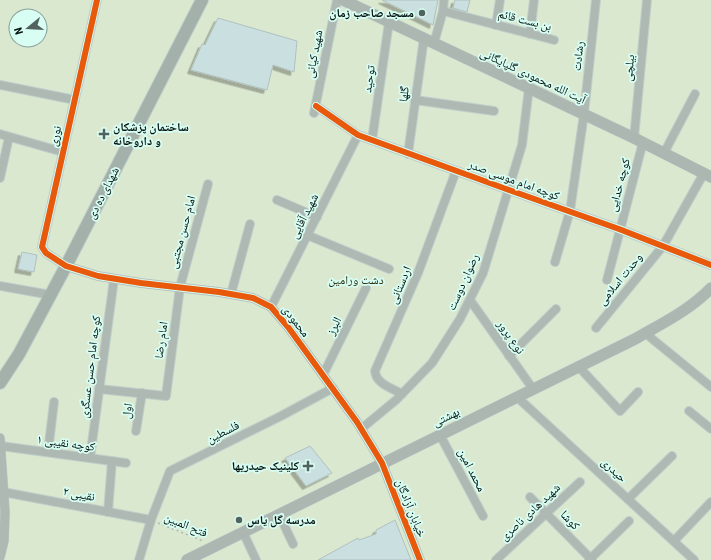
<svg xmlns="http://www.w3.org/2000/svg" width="711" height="560" font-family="'Roboto Condensed','Noto Naskh Arabic',sans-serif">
<defs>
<filter id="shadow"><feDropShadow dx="-3.5" dy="3.5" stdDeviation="0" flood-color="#0004"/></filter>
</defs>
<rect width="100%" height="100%" fill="#e0f6f0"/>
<path fill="#dbe8d0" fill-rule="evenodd" d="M 0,0 L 711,0 L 711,560 L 0,560 ZM 16,16 L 40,16 L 40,40 L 16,40 Z"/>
<g fill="#cadfdf" stroke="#b0c1bf" filter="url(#shadow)">
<path d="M 382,0 L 438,0 L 433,25 Z"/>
<path d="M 455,0 L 470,0 L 467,12 L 453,8 Z"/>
<path d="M 218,18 L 297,41 L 294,72 L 273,65 L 267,90 L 191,70 L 202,44 L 205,45 Z"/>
<path d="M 22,252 L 37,255 L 34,272 L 18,269 Z"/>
<path d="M 310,446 L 332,473 L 306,486 L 285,458 Z"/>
<path d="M 395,520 L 411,560 L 318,560 L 358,538 L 359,540 L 376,534 L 376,530 Z"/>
</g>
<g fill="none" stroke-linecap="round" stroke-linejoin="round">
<g stroke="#bfd0cb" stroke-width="10">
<g id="minor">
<path d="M 443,11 L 554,40"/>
<path d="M 496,25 L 500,0"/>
<path d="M 530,34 L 534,0"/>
<path d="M 434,43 L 443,11 L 444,0"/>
<path d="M 0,85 L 75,100"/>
<path d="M 415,100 L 494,111"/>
<path d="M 316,106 L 358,135 L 509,190 L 619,229 L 711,265"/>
<path d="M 314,113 L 337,0"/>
<path d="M 0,134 L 63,152"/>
<path d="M 634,138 L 647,0"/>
<path d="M 372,140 L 389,22"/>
<path d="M 664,153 L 695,94"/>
<path d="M 408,154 L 424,38"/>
<path d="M 0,178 L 9,137"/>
<path d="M 277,200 L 317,217"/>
<path d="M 307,235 L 389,269"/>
<path d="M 555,262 L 570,211 L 584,114 L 596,0"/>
<path d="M 66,266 L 46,253 L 42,247 L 97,0"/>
<path d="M 607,280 L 643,142"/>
<path d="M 0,286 L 51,295"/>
<path d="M 231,294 L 250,224"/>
<path d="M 470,300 L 533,389"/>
<path d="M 271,307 L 358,135"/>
<path d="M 596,328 L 663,246 L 704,173"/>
<path d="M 645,333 L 711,387"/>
<path d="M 509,356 L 556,309"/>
<path d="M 578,366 L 620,411 L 638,392"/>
<path d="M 323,375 L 366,288"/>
<path d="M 99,389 L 166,396 L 180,287 L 208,184"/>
<path d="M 402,394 C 392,388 376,384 375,371 L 418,273 L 456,171"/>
<path d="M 517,397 L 694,560"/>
<path d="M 689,411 L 711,429"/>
<path d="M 361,429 L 396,400 L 432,363 L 460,319 L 483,273 L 522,145 L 529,88"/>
<path d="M 136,431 L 142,393"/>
<path d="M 440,435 L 483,516"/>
<path d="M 1,446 L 126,463"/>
<path d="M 48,452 L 54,402"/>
<path d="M 90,458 L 114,279"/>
<path d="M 3,492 L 151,520"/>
<path d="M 530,497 L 592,560"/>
<path d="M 628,499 L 672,456"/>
<path d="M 108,512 L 112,461"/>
<path d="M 279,514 L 293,544"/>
<path d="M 243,532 L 256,560"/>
<path d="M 674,541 L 711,502"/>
<path d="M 139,560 L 151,520 L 170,471 L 281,416 L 333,388"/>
<path d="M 496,560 L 580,482"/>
<path d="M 589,560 L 629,521"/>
</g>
</g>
<g stroke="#bfd0cb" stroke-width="10">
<g id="tertiary">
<path d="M 66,266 L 98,276 L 141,283 L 219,292 L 253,298 L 271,307 L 288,327 L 357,422 L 382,463 L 420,560"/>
<path d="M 0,438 L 5,512 L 4,541 L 0,557"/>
</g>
</g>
<g stroke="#bfd0cb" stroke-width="12">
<g id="secondary">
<path d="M 343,0 L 634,138 L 711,177"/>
<path d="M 187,560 L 635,339 C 661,324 690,310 711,288"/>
</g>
</g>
<g stroke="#bfd0cb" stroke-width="14">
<path id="primary" d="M 0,383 L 19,354 L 66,266 L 202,0"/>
</g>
<path stroke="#adb8b3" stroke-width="1.5" stroke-dasharray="2 3" stroke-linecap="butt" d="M 158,523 L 203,541"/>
<use href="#minor" stroke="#afb9b4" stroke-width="8"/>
<use href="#tertiary" stroke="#afb9b4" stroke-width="9"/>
<use href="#secondary" stroke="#acb7b2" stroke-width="11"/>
<use href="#primary" stroke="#a4b1aa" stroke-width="12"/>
<g stroke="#d8fef4" stroke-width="8">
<g id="cycleway">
<path d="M 97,0 L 42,247 L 46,253 L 66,266 L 98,276 L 141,283 L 219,292 L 253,298 L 271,307 L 288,327 L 357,422 L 382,463 L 420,560"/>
<path d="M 316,106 L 358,135 L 509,190 L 619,229 L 711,265"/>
</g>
</g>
<use href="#cycleway" stroke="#e8590c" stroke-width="6"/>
</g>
<g fill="#52625e" stroke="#d8fef4" stroke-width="1.5">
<circle cx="422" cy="13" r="4"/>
<path d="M102 128h4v4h4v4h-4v4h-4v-4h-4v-4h4z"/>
<path d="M306 460h4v4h4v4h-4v4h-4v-4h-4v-4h4z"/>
<circle cx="239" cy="520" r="4"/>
</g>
<g text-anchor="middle" stroke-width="3.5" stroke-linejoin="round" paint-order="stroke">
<g font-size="12" font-weight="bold" fill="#05130f" stroke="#d8fef4" text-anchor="end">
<text x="414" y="17">مسجد صاحب زمان</text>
<text x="113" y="131" text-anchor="start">ساختمان پزشکان<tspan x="113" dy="14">و داروخانه</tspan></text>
<text x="299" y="470">کلینیک حیدریها</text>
<text x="247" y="524" text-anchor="start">مدرسه گل یاس</text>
</g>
<g font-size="12" fill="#05130f" stroke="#d8fef4">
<text transform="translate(525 20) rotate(14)" y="4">بن بست قائم</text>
<text transform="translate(314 54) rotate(-79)" y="4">شهید کیانی</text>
<text transform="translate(578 56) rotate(-84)" y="4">رشادت</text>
<text transform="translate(629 68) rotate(-84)" y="4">بیلچی</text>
<text transform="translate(533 76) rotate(25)" y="4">آیت الله محمودی گلپایگانی</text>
<text transform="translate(369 79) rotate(-82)" y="4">توحید</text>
<text transform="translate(404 94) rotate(-83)" y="4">گلها</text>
<text transform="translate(55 136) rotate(-77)" y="4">نوری</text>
<text transform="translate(514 180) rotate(20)" y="4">کوچه امام موسی صدر</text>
<text transform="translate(619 185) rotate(-75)" y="4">کوچه خدایی</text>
<text transform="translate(103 193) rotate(-63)" y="4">شهدای ده دی</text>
<text transform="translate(304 216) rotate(-63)" y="4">شهید آقایی</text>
<text transform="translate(182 232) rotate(-75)" y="4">امام حسن مجتبی</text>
<text transform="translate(620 279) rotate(-51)" y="4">وحدت اسلامی</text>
<text transform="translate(463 282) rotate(-66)" y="4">رضوان دوست</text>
<text transform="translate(400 285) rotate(-67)" y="4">اردستانی</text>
<text transform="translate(296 321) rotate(52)" y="4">محمودی</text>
<text transform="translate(334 326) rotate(-64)" y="4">البرز</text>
<text transform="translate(511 337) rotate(55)" y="4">نوع پرور</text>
<text transform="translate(161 340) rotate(-82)" y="4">امام رضا</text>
<text transform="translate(90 367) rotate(-83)" y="4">کوچه امام حسن عسگری</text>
<text transform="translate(127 411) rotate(-81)" y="4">اول</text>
<text transform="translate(446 417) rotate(-26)" y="4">بهشتی</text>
<text transform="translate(223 432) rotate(-27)" y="4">فلسطین</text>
<text transform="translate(66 443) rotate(8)" y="4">کوچه نقیبی ۱</text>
<text transform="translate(472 470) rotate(63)" y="4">محمد امین</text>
<text transform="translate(614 470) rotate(43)" y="4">حیدری</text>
<text transform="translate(79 494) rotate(11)" y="4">نقیبی ۲</text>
<text transform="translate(411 508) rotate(68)" y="4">خیابان آزادگان</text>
<text transform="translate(530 512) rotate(-43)" y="4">شهید هادی ناصری</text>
<text transform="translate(570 520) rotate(46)" y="4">کوشا</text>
<text transform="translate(186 525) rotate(22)" y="4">فتح المبین</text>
</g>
<g font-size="12" fill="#2e310d" stroke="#d8fef4">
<text x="356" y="284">دشت ورامین</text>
</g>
</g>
<g transform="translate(28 28) rotate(252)"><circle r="19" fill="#d8fef4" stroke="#84a098"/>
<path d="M0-3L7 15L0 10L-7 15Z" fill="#52625e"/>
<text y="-6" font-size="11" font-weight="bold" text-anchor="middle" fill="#05130f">N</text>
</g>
</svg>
